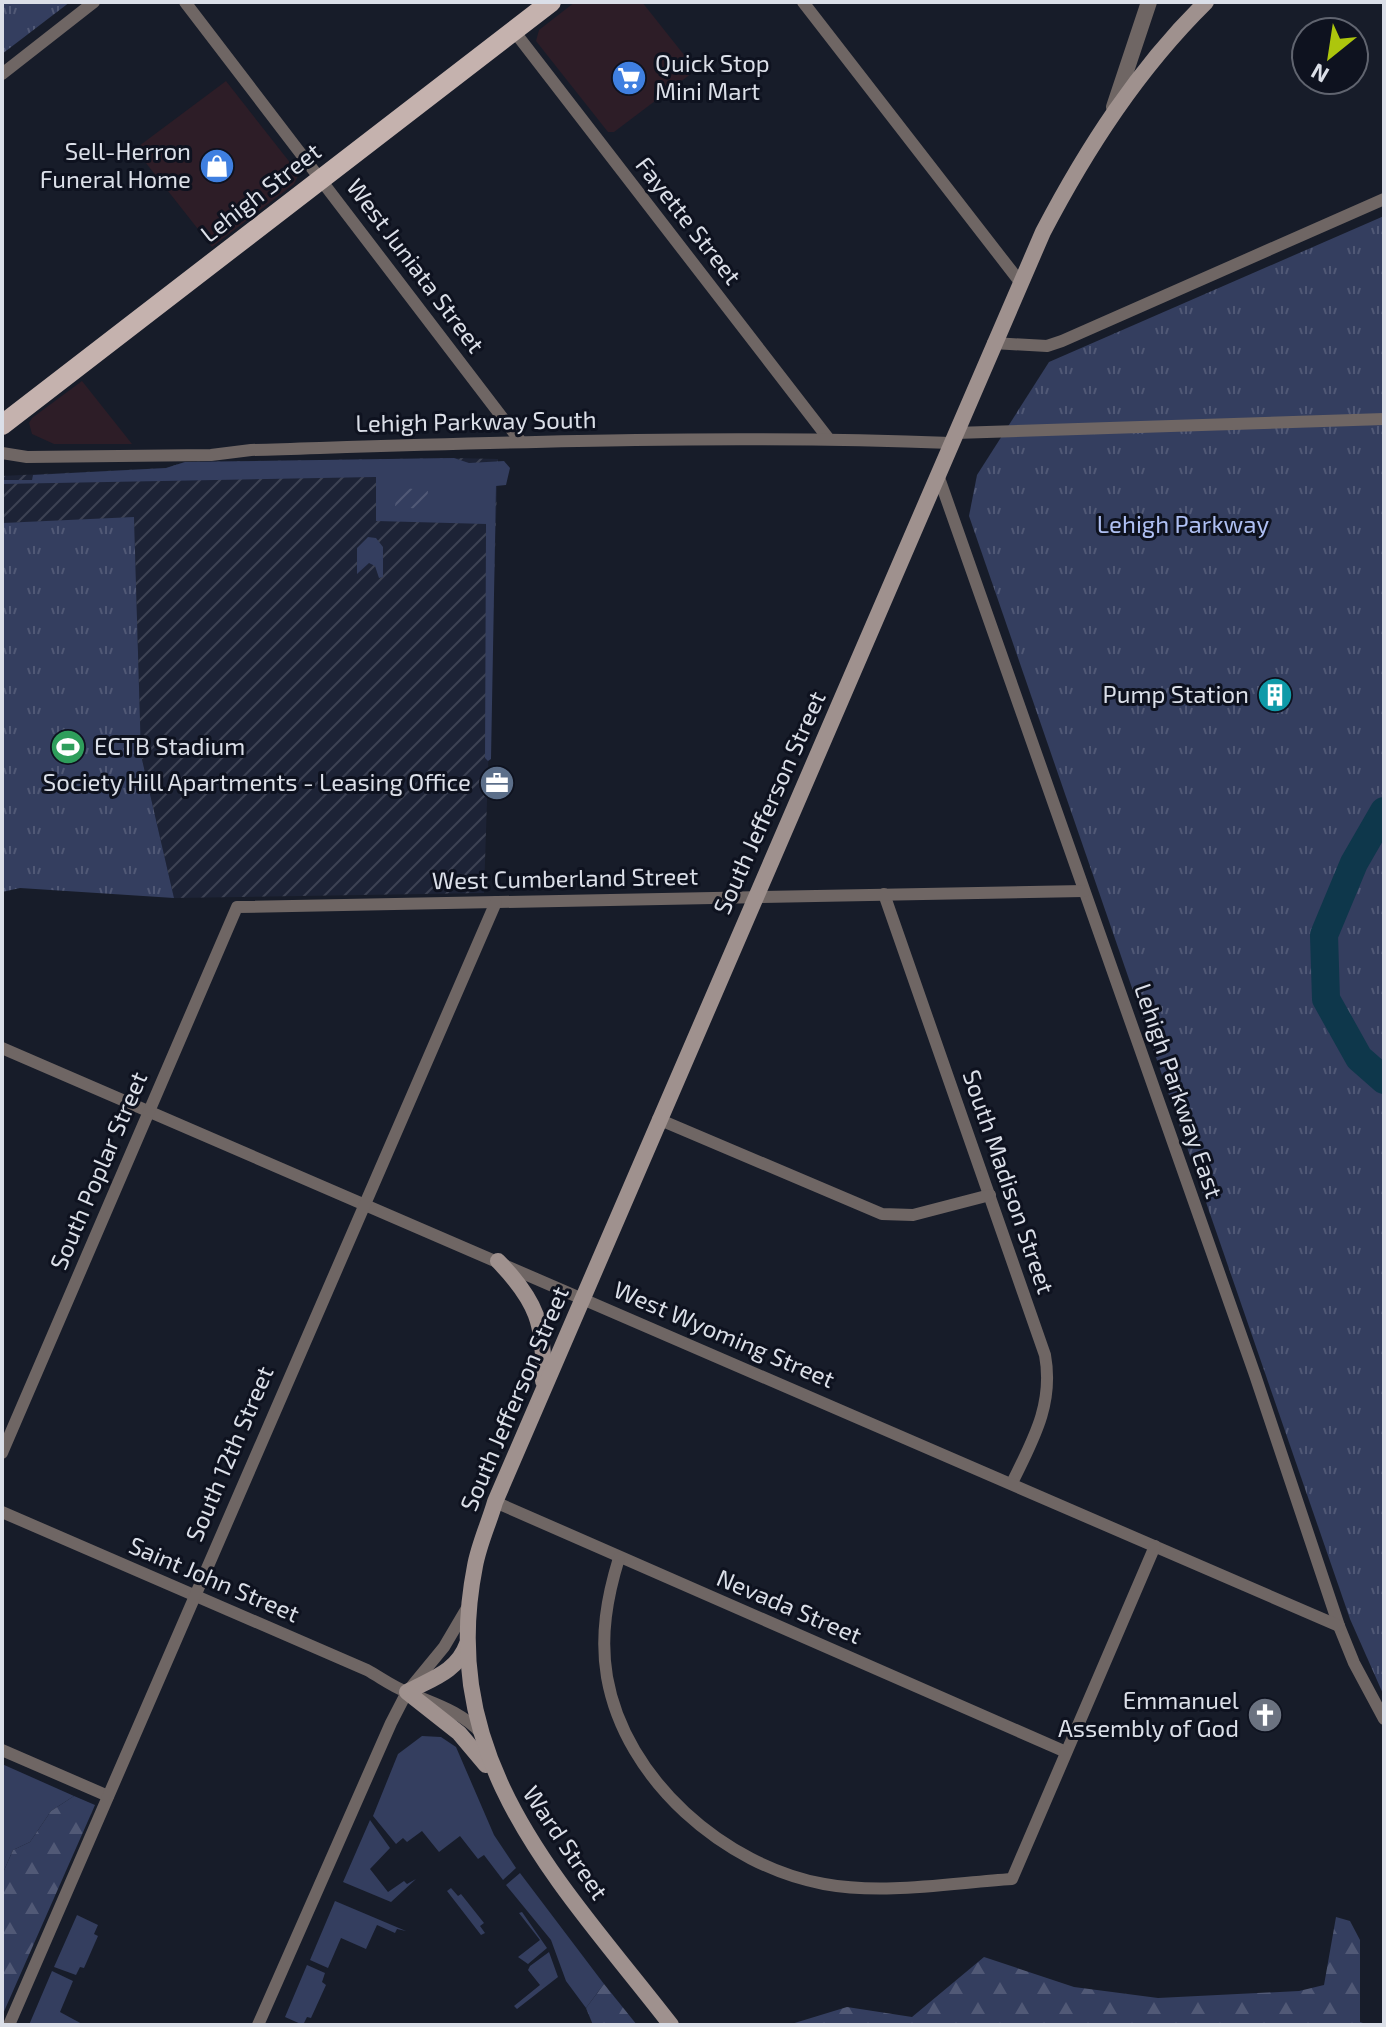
<svg xmlns="http://www.w3.org/2000/svg" width="1386" height="2027" font-family="'Exo 2',sans-serif">
<defs>
<pattern id="industrial-furrows" width="10" height="10" patternUnits="userSpaceOnUse" patternTransform="scale(2)"><rect width="10" height="10" fill="#1d2336"/><path d="M-1 1l2-2M0 10L10 0M9 11l2-2" fill="none" stroke="#3d4253"/></pattern>
<pattern id="forest-firs" width="22" height="20" patternUnits="userSpaceOnUse" patternTransform="scale(2)"><rect width="22" height="20" fill="#343e5f"/><path d="M5 1l3.5 6h-7zM16 11l3.5 6h-7z" fill="#515976"/></pattern>
<pattern id="park-tufts" width="24" height="20" patternUnits="userSpaceOnUse" patternTransform="scale(2)"><rect width="24" height="20" fill="#343e5f"/><path d="M3 7l-1-3M5 7V3M7 7l1-3M15 17l-1-3M17 17v-4M19 17l1-3" fill="none" stroke="#515976"/></pattern>
<pattern id="garden-furrows" width="10" height="10" patternUnits="userSpaceOnUse" patternTransform="scale(2)"><rect width="10" height="10" fill="#343e5f"/><path d="M-1 1l2-2M0 10L10 0M9 11l2-2" fill="none" stroke="#515976"/></pattern>
</defs>
<rect width="100%" height="100%" fill="#171c29"/>
<g fill="#2d1d27">
<path d="M 575,2 L 642,2 L 696,70 L 614,132 L 608,132 L 536,41 L 539,30 Z"/>
<path d="M 226,81 L 299,174 L 294,184 L 212,247 L 135,149 Z"/>
<path d="M 82,381 L 132,444 L 54,444 L 32,434 L 29,423 L 32,418 Z"/>
</g>
<path fill="url(#industrial-furrows)" d="M 454,458 L 498,459 L 484,893 L 174,898 L 141,754 L 134,518 L 2,523 L 2,476 L 166,468 L 185,462 Z"/>
<g fill="#343e5f">
<path d="M 454,458 L 469,463 L 504,461 L 510,468 L 506,485 L 496,486 L 491,759 L 488,761 L 485,758 L 486,524 L 376,521 L 376,477 L 2,484 L 2,480 L 32,480 L 33,475 L 166,468 L 185,462 Z"/>
<path d="M 368,537 L 376,538 L 383,547 L 383,577 L 379,578 L 375,566 L 369,563 L 357,574 L 357,548 Z"/>
<path d="M 422,1736 L 441,1737 L 456,1747 L 494,1835 L 516,1868 L 503,1880 L 484,1855 L 478,1859 L 460,1836 L 439,1852 L 422,1831 L 407,1842 L 403,1838 L 396,1844 L 373,1816 L 398,1754 Z"/>
<path d="M 2,1764 L 74,1796 L 51,1811 L 30,1842 L 13,1850 L 2,1875 Z"/>
<path d="M 370,1820 L 390,1848 L 370,1869 L 388,1892 L 404,1881 L 407,1884 L 416,1879 L 391,1902 L 343,1882 Z"/>
<path d="M 520,1873 L 604,1984 L 586,2008 L 566,1981 L 551,1940 L 506,1885 Z"/>
<path d="M 451,1888 L 458,1896 L 461,1894 L 484,1923 L 480,1926 L 485,1933 L 481,1935 L 447,1891 Z"/>
<path d="M 335,1901 L 406,1931 L 397,1929 L 395,1933 L 377,1925 L 366,1949 L 341,1938 L 328,1968 L 310,1960 Z"/>
<path d="M 522,1912 L 547,1948 L 528,1964 L 518,1957 L 540,1940 L 519,1913 Z"/>
<path d="M 77,1915 L 98,1925 L 94,1934 L 98,1936 L 84,1968 L 80,1967 L 76,1975 L 54,1967 Z"/>
<path d="M 549,1952 L 558,1977 L 517,2009 L 514,2006 L 540,1985 L 528,1970 L 530,1966 Z"/>
<path d="M 307,1965 L 325,1973 L 322,1982 L 326,1985 L 311,2018 L 307,2017 L 303,2025 L 285,2017 Z"/>
<path d="M 52,1971 L 73,1981 L 60,2012 L 84,2025 L 29,2025 Z"/>
</g>
<g fill="url(#forest-firs)">
<path d="M 74,1796 L 95,1805 L 2,2016 L 2,1875 L 13,1850 L 30,1842 L 51,1811 Z"/>
<path d="M 1336,1917 L 1350,1921 L 1360,1940 L 1360,2022 L 1369,2025 L 788,2025 L 847,2007 L 912,2017 L 984,1957 L 1074,1987 L 1158,1998 L 1299,1991 L 1324,1985 Z"/>
<path d="M 604,1984 L 637,2025 L 593,2025 L 586,2008 Z"/>
</g>
<g fill="url(#park-tufts)">
<path d="M 2,2 L 70,2 L 2,54 Z"/>
<path d="M 1384,216 L 1384,1696 L 1350,1619 L 969,516 L 977,475 L 1049,362 Z"/>
<path d="M 134,517 L 141,755 L 174,898 L 20,888 L 2,892 L 2,523 Z"/>
</g>
<path fill="url(#garden-furrows)" d="M 398,487 L 428,491 L 426,510 L 395,506 Z"/>
<g fill="none" stroke-linecap="round" stroke-linejoin="round">
<path stroke="#0e374b" stroke-width="28" d="M 1384,811 L 1354,863 L 1324,935 L 1326,999 L 1359,1058 L 1384,1080"/>
<g stroke="#6f6664" stroke-width="12">
<path d="M 185,2 L 521,442"/>
<path d="M 803,2 L 1020,282"/>
<path d="M 514,31 L 828,438"/>
<path d="M 2,74 L 94,2"/>
<path d="M 993,343 L 1047,346 L 1062,341 L 1384,199"/>
<path d="M 955,433 L 1384,419"/>
<path d="M 2,453 L 27,457 L 211,455 L 251,450 C 484,443 718,434 951,443"/>
<path d="M 938,475 L 1255,1375 L 1339,1626 L 1354,1663 L 1384,1719"/>
<path d="M 884,894 L 1045,1355 C 1054,1404 1033,1440 1012,1483"/>
<path d="M 2,1048 L 1339,1626"/>
<path d="M 658,1119 L 882,1214 L 913,1215 L 990,1195"/>
<path d="M 2,1453 L 237,907 L 1084,891"/>
<path d="M 495,1502 L 1066,1752"/>
<path d="M 2,1512 L 367,1670 C 380,1677 393,1687 407,1692 C 434,1704 459,1710 481,1733"/>
<path d="M 619,1558 C 607,1597 600,1636 607,1677 C 625,1780 725,1866 824,1884 C 884,1895 951,1883 1012,1879 L 1155,1546"/>
<path d="M 2,1750 L 108,1796"/>
<path d="M 9,2025 L 496,902"/>
<path d="M 258,2025 L 391,1723 L 407,1692 L 444,1647 L 467,1608"/>
</g>
<path stroke="#6f6664" stroke-width="16" d="M 1114,107 L 1149,2"/>
<g stroke="#9f918e" stroke-width="16">
<path d="M 498,1261 C 537,1301 545,1325 543,1381"/>
<path d="M 467,1644 C 457,1672 431,1679 407,1692 L 459,1733 L 486,1765"/>
<path d="M 671,2025 C 561,1883 436,1763 475,1566 C 479,1544 489,1523 495,1502 L 1043,232 C 1087,148 1138,69 1206,2"/>
</g>
<path stroke="#c5b2ae" stroke-width="20" d="M 2,425 L 551,2"/>
</g>
<defs>
<g id="supermarket-disc" transform="scale(1.8)"><circle r="9.5" fill="#3f7fe0" stroke="#0e121f"/><path d="M-6-5.5h2.5l.6 2H6L4.5 2H-2.5L-4.4-4H-6ZM-1.5 3.2a1.3 1.3 0 1 0 .1 0ZM3 3.2a1.3 1.3 0 1 0 .1 0Z" fill="#fff"/></g>
<g id="shop-disc" transform="scale(1.8)"><circle r="9.5" fill="#3f7fe0" stroke="#0e121f"/><path d="M-5-2.5h2.3a2.7 3.5 0 0 1 5.4 0H5L5.5 6h-11ZM-1.5-2.5h3a1.5 2.3 0 0 0-3 0Z" fill="#fff"/></g>
<g id="building-disc" transform="scale(1.8)"><circle r="9.5" fill="#0f9aa8" stroke="#0e121f"/><path d="M-4-6H4V6H1V3H-1V6H-4ZM-2.5-4.3h1.7v1.8h-1.7ZM.8-4.3h1.7v1.8H.8ZM-2.5-1h1.7V.8h-1.7ZM.8-1h1.7V.8H.8Z" fill="#fff"/></g>
<g id="stadium-disc" transform="scale(1.8)"><circle r="9.5" fill="#2e9e5b" stroke="#0e121f"/><path d="M0-5a6.5 5 0 1 0 0 10a6.5 5 0 1 0 0-10ZM-3.5-1.8h7v3.6h-7Z" fill="#fff"/></g>
<g id="office-disc" transform="scale(1.8)"><circle r="9.5" fill="#5c6f8a" stroke="#0e121f"/><path d="M-6-3h4V-5.5h4V-3h4V5H-6ZM-1-4.5V-3h2v-1.5ZM-6 0V1H6V0Z" fill="#fff"/></g>
<g id="church-disc" transform="scale(1.8)"><circle r="9.5" fill="#6b7280" stroke="#0e121f"/><path d="M-1.2-6h2.4v3.5h3.3v2.4h-3.3V6h-2.4V-.1h-3.3v-2.4h3.3Z" fill="#fff"/></g>
</defs>
<g fill-rule="evenodd">
<use href="#supermarket-disc" x="629" y="78"/>
<use href="#shop-disc" x="217" y="166"/>
<use href="#building-disc" x="1275" y="695"/>
<use href="#stadium-disc" x="68" y="747"/>
<use href="#office-disc" x="497" y="783"/>
<use href="#church-disc" x="1265" y="1715"/>
</g>
<g text-anchor="middle" stroke-width="6" stroke-linejoin="round" paint-order="stroke">
<g font-size="24" fill="#dbdfe8" stroke="#0e121f" text-anchor="end">
<text x="655" y="72" text-anchor="start">Quick Stop<tspan x="655" dy="28">Mini Mart</tspan></text>
<text x="191" y="160">Sell-Herron<tspan x="191" dy="28">Funeral Home</tspan></text>
<text x="1249" y="703">Pump Station</text>
<text x="94" y="755" text-anchor="start">ECTB Stadium</text>
<text x="471" y="791">Society Hill Apartments - Leasing Office</text>
<text x="1239" y="1709">Emmanuel<tspan x="1239" dy="28">Assembly of God</tspan></text>
</g>
<g font-size="24" fill="#dbdfe8" stroke="#0e121f">
<text transform="translate(261 193) rotate(-38)" y="8">Lehigh Street</text>
<text transform="translate(688 221) rotate(52)" y="8">Fayette Street</text>
<text transform="translate(415 266) rotate(53)" y="8">West Juniata Street</text>
<text transform="translate(476 422) rotate(-1)" y="8">Lehigh Parkway South</text>
<text transform="translate(770 803) rotate(-66)" y="8">South Jefferson Street</text>
<text transform="translate(565 879) rotate(-1)" y="8">West Cumberland Street</text>
<text transform="translate(1178 1091) rotate(71)" y="8">Lehigh Parkway East</text>
<text transform="translate(99 1171) rotate(-67)" y="8">South Poplar Street</text>
<text transform="translate(1008 1182) rotate(71)" y="8">South Madison Street</text>
<text transform="translate(724 1335) rotate(23)" y="8">West Wyoming Street</text>
<text transform="translate(515 1399) rotate(-67)" y="8">South Jefferson Street</text>
<text transform="translate(230 1454) rotate(-67)" y="8">South 12th Street</text>
<text transform="translate(214 1580) rotate(23)" y="8">Saint John Street</text>
<text transform="translate(789 1607) rotate(23)" y="8">Nevada Street</text>
<text transform="translate(565 1843) rotate(56)" y="8">Ward Street</text>
</g>
<g font-size="24" fill="#afc0f3" stroke="#0e121f">
<text x="1183" y="533">Lehigh Parkway</text>
</g>
</g>
<rect width="1386" height="2027" fill="none" stroke="#dbdfe8" stroke-width="8"/>
<g transform="translate(1330 56) rotate(210)"><circle r="38" fill="#0e121f" stroke="#60646f" stroke-width="2"/>
<path d="M0-6L14 30L0 20L-14 30Z" fill="#adc60d"/>
<text y="-12" font-size="22" font-weight="bold" text-anchor="middle" fill="#dbdfe8">N</text>
</g>
</svg>
